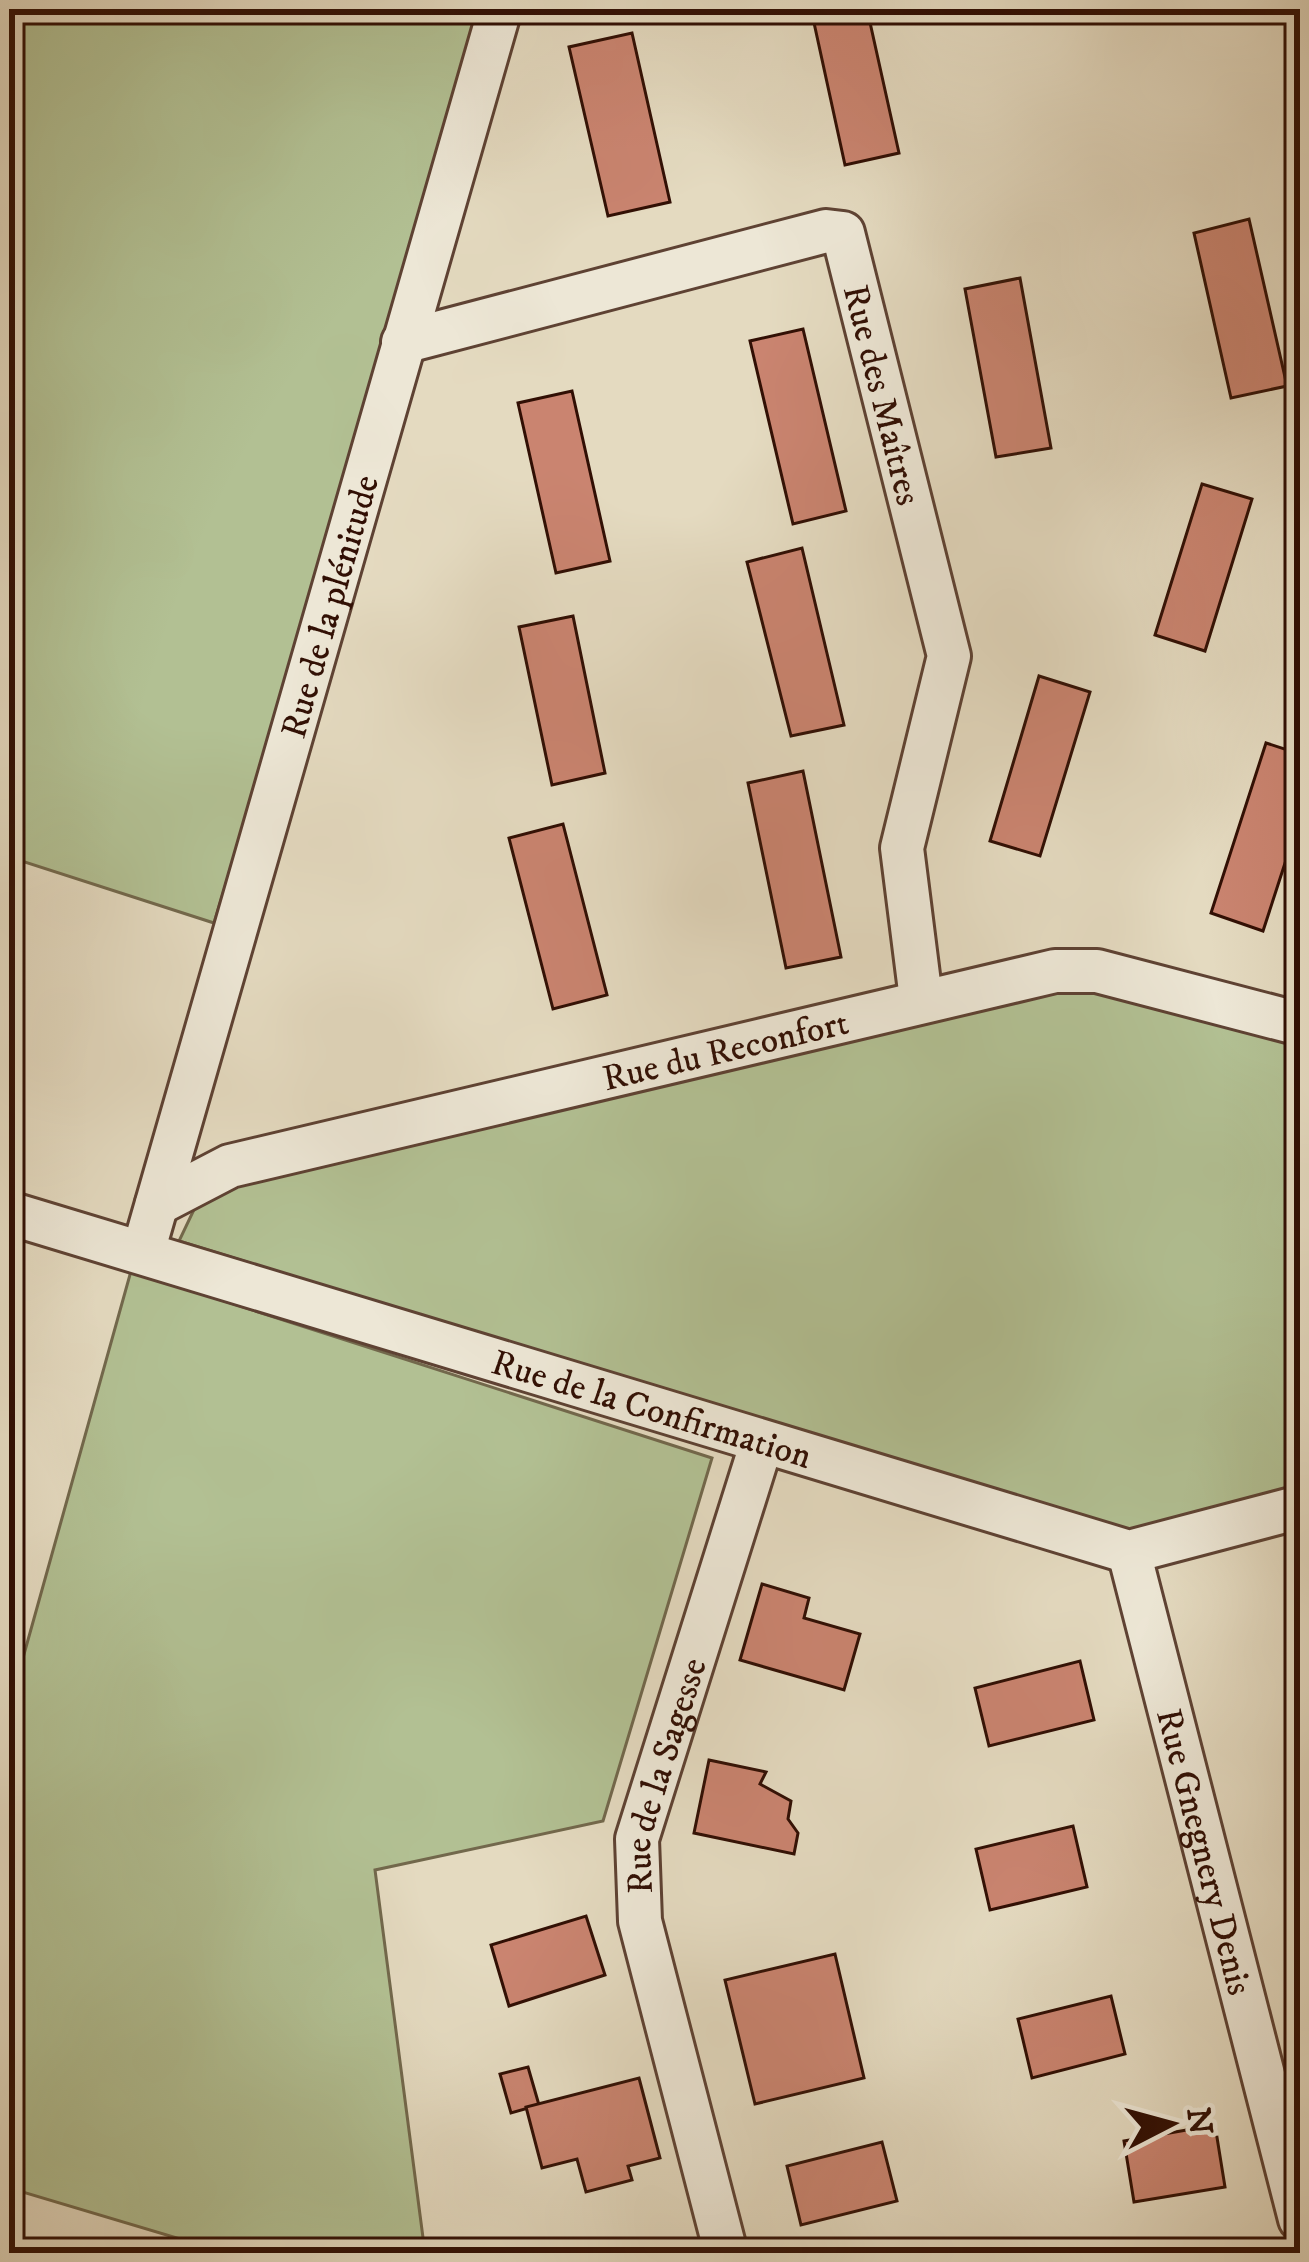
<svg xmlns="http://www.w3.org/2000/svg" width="1309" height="2262" font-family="'IM FELL DW Pica',serif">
<rect width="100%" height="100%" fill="#e4dac0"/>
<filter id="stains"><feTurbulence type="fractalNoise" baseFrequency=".00167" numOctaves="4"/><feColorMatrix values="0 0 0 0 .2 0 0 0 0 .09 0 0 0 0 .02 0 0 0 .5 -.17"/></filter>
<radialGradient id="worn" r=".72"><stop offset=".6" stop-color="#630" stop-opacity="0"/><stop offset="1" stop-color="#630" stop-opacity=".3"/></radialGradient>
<g fill="#b2c093" stroke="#72684c" stroke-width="3">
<path d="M 9,9 L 492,9 L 214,923 L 9,857 Z"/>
<path d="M 1083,970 L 1300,1026 L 1300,1489 L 1128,1536 L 179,1241 L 199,1199 L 234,1180 Z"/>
<path d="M 131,1271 L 712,1458 L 603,1821 L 375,1870 L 425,2253 L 227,2253 L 9,2188 L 9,1708 Z"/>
</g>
<g fill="#ca8470" stroke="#310f04" stroke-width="3">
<path d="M 811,9 L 867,9 L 899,153 L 845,165 Z"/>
<path d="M 632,33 L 670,202 L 608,216 L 569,47 Z"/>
<path d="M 1249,219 L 1287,386 L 1231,398 L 1194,233 Z"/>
<path d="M 1020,278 L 1051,448 L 996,457 L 965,289 Z"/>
<path d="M 803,329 L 846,511 L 793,524 L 750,341 Z"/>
<path d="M 572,391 L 610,561 L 556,573 L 518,403 Z"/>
<path d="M 1202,484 L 1252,499 L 1205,651 L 1155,635 Z"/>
<path d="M 802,548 L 844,725 L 791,736 L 747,562 Z"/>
<path d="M 573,616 L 605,773 L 552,785 L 519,627 Z"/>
<path d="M 1039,676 L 1090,692 L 1040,856 L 990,841 Z"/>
<path d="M 1266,743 L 1300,754 L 1300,817 L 1263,931 L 1211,913 Z"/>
<path d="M 803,771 L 841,957 L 786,968 L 748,783 Z"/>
<path d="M 563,824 L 607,995 L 553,1009 L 509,838 Z"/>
<path d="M 762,1584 L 809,1598 L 804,1618 L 860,1634 L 844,1690 L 740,1660 Z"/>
<path d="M 1080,1661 L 1094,1720 L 989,1746 L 975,1688 Z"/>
<path d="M 709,1760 L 766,1772 L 760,1784 L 791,1801 L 788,1819 L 798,1833 L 794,1854 L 694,1833 Z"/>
<path d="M 1073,1826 L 1087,1887 L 990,1910 L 976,1849 Z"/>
<path d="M 586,1916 L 605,1975 L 509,2006 L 491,1945 Z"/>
<path d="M 835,1954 L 864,2078 L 755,2104 L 725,1980 Z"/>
<path d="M 1111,1996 L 1125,2054 L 1032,2078 L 1018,2019 Z"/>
<path d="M 528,2067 L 539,2105 L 511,2113 L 500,2074 Z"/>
<path d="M 639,2078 L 660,2158 L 628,2166 L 632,2180 L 586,2192 L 577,2159 L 542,2168 L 526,2107 Z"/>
<path d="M 1215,2125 L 1225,2187 L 1134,2202 L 1124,2141 Z"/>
<path d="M 882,2142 L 897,2201 L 801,2225 L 787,2166 Z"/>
</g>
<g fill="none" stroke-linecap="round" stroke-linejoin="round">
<g stroke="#5e4233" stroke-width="48">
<g id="minor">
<path id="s1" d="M 403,342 L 826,231 L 843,233 L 949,656 L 902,848 L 921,999"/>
<path id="s2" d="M 157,1204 L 230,1166 L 1055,971 L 1097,971 L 1300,1024"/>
<path id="s3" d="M 9,1213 L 1129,1552 L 1300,1507"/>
<path id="s4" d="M 143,1252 L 500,9"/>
<path id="s5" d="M 1129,1552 L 1300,2219"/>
<path id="s6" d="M 726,2253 L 640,1921 L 637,1839 L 762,1442"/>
</g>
</g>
<use href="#minor" stroke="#ede7d6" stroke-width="42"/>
</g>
<g text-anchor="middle" stroke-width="10" stroke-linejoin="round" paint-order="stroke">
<g font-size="36" fill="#310f04" stroke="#ede7d6">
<text dy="13" stroke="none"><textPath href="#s1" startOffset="621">Rue des Maîtres</textPath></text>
<text dy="13" stroke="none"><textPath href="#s4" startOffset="672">Rue de la plénitude</textPath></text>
<text dy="13" stroke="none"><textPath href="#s2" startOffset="591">Rue du Reconfort</textPath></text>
<text dy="13" stroke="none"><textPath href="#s3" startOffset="672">Rue de la Confirmation</textPath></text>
<text dy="13" stroke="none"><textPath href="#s6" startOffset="492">Rue de la Sagesse</textPath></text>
<text dy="13" stroke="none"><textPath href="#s5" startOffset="309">Rue Gnegnery Denis</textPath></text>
</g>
</g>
<rect width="1309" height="2262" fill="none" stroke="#e4dac0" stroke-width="48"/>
<rect x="12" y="12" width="1285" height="2238" fill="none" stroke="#310f04" stroke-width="6"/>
<rect x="24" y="24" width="1261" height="2214" fill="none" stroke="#310f04" stroke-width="3"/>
<g transform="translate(1171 2124) rotate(84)" stroke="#ede7d6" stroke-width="9" paint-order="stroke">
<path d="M0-9L21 45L0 30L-21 45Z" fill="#310f04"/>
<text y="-18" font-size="33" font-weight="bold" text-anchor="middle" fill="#310f04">N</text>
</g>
<rect width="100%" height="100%" filter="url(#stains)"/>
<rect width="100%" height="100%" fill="url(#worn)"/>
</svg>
